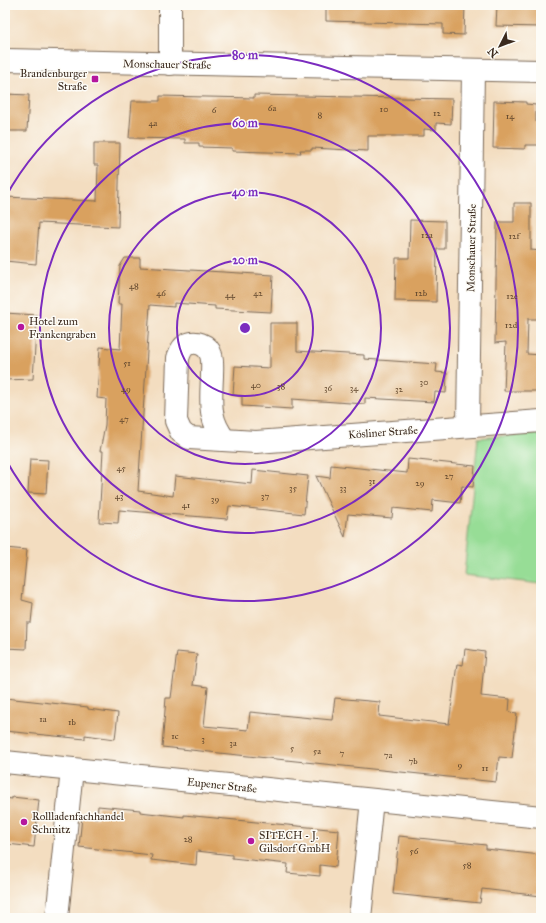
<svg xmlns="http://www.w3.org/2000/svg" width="546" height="923" font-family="'IM FELL Great Primer',serif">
<rect width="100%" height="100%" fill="#fdfcf7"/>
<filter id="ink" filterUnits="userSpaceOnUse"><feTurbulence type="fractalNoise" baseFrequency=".025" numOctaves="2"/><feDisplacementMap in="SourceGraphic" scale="8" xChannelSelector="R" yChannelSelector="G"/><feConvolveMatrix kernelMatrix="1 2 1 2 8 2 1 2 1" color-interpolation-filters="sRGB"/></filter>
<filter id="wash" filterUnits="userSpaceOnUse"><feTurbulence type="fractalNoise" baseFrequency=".012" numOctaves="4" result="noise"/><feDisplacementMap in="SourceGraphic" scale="16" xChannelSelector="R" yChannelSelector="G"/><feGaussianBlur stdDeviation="0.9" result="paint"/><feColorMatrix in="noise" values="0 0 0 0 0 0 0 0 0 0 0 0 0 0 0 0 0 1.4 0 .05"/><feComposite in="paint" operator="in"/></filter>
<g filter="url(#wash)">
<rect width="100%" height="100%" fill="#f3ddc0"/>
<path fill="#97dd96" stroke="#69845a" d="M 541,433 L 541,584 L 464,575 L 478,438 Z"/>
<g id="blocks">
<g fill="#d9a15e">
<path d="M 326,5 L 465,5 L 464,35 L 443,34 L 443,24 L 326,21 Z"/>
<path d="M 497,5 L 541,5 L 541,27 L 496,26 Z"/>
<path d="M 5,94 L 29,95 L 27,131 L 5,131 Z"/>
<path d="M 254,95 L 452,99 L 451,124 L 436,123 L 436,130 L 424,129 L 424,136 L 368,136 L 368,151 L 312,148 L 312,150 L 300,150 L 301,153 L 232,151 L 232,148 L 199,147 L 199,143 L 185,143 L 185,139 L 129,138 L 132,101 L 160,101 L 160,96 L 254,98 Z"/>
<path d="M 494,101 L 526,102 L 526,104 L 536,105 L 536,122 L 541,122 L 541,145 L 525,145 L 525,149 L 493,148 Z"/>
<path d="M 94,143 L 120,143 L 118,227 L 39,223 L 36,264 L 5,261 L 5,197 L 97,201 L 98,165 L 94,165 Z"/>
<path d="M 514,203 L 531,203 L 531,250 L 541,251 L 541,319 L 528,319 L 527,354 L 541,355 L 541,391 L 504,391 L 506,342 L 495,343 L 497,222 L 514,222 Z"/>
<path d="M 410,220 L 445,221 L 445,249 L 437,249 L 436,302 L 395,301 L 396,258 L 409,258 Z"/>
<path d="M 125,258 L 140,258 L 140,267 L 273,275 L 271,312 L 215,309 L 215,306 L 174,303 L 174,307 L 150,305 L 138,491 L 173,496 L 175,476 L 252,484 L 253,470 L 308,476 L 304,514 L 229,506 L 227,519 L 119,510 L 118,523 L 99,522 L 103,451 L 100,451 L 105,425 L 106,399 L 97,398 L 100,347 L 120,349 L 122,304 L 118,304 L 120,266 Z"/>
<path d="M 5,313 L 37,315 L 33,379 L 5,380 Z"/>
<path d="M 270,323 L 297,323 L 297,351 L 364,355 L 364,359 L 437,364 L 436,372 L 447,373 L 446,393 L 435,392 L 434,402 L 365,398 L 365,404 L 292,399 L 292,409 L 242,406 L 242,396 L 233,395 L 235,366 L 270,368 Z"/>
<path d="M 30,459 L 48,460 L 46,494 L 28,493 Z"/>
<path d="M 408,459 L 475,466 L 473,487 L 462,486 L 460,503 L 433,500 L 432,512 L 393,508 L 392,518 L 348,514 L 345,537 L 316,476 L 330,478 L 331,465 L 407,473 Z"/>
<path d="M 5,548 L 27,550 L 22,600 L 33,603 L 31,623 L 27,623 L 26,649 L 5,648 Z"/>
<path d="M 465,649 L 485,652 L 481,696 L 510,699 L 509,712 L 517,713 L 512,758 L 499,757 L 496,782 L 162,747 L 166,698 L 171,698 L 177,652 L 197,654 L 193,685 L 208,687 L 204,726 L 248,730 L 250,712 L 332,720 L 335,698 L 380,702 L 379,716 L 449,724 L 457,664 L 463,665 Z"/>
<path d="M 5,698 L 88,707 L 88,709 L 118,713 L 115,739 L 85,735 L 85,739 L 5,731 Z"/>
<path d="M 12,797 L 39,800 L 34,847 L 7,844 L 8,841 L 5,841 L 5,798 L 12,799 Z"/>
<path d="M 98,806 L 140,810 L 140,812 L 184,817 L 184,815 L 339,830 L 336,867 L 320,865 L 320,876 L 287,873 L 288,864 L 232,858 L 232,855 L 197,851 L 196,865 L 151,860 L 152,855 L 79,847 L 82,816 L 97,818 Z"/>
<path d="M 399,836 L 486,845 L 486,849 L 541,855 L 541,896 L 482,889 L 480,903 L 393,894 Z"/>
</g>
</g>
</g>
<g filter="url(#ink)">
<use href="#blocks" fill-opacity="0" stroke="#7b6957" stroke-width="1"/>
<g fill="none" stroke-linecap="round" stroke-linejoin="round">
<g stroke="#7b6957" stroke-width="24">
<g id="minor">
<path d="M 5,60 L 541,71"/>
<path d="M 170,64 L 170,5"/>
<path d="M 468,426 L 473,70"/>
<path d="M 225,440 C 208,419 211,402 212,376 C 212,369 213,361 211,355 C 208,344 195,340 186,345 C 181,348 180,353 178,358 L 176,421 L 181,432 L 189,438 L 256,442 L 541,421"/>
<path d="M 5,762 L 541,817"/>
<path d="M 57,918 L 72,769"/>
<path d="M 360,918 L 372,800"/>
</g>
</g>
<use href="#minor" stroke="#fff" stroke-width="22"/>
</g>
</g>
<g fill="none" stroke="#7b2cbf" stroke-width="2">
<circle cx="245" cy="328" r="68"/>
<circle cx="245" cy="328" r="136"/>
<circle cx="245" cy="328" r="205"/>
<path d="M5 198A273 273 0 1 1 5 458"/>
</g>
<g fill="#b5179e" stroke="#fdfcf7" stroke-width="1.5">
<rect x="91" y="75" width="8" height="8" rx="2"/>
<circle cx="21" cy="327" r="4"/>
<circle cx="24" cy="822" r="4"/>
<circle cx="251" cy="841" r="4"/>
</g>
<g text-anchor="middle" stroke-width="3" stroke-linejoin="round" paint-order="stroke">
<g font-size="9" fill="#62482e">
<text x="272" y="111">6a</text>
<text x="384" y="112">10</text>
<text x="214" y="113">6</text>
<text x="437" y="116">12</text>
<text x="320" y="118">8</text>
<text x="510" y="119">14</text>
<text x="153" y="126">4a</text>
<text x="427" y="238">12a</text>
<text x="514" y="239">12f</text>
<text x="134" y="289">48</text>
<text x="161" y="296">46</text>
<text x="258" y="296">42</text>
<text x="421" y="296">12b</text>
<text x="230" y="298">44</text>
<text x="512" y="299">12e</text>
<text x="511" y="328">12d</text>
<text x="127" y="366">51</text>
<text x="424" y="385">30</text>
<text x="256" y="388">40</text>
<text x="281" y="389">38</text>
<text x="328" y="391">36</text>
<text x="354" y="391">34</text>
<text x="126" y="392">49</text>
<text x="399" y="392">32</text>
<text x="124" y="422">47</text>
<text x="121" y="471">45</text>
<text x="449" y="479">27</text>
<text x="372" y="484">31</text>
<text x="420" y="486">29</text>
<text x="293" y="491">35</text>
<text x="343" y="491">33</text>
<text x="119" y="499">43</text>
<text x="265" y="499">37</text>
<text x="215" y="502">39</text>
<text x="186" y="508">41</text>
<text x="43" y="722">1a</text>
<text x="72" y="725">1b</text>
<text x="175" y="739">1c</text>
<text x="203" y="742">3</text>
<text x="233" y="746">3a</text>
<text x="292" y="751">5</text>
<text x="317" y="754">5a</text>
<text x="342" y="756">7</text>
<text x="388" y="758">7a</text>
<text x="413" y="764">7b</text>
<text x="460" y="768">9</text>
<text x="485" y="771">11</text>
<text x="188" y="842">28</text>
<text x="414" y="854">56</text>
<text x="467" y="868">58</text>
</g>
<g font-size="11" fill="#3b2a1e" stroke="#fdfcf7">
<text transform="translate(167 64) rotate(1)" y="4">Monschauer Straße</text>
<text transform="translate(471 248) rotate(-89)" y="4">Monschauer Straße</text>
<text transform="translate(383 432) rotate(-4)" y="4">Kösliner Straße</text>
<text transform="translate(222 785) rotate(6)" y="4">Eupener Straße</text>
</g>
<g font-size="11" fill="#3b2a1e" stroke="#fdfcf7" text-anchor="start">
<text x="87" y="77" text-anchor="end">Brandenburger<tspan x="87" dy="13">Straße</tspan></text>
<text x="29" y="325">Hotel zum<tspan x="29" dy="13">Frankengraben</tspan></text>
<text x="32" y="820">Rollladenfachhandel<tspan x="32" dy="13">Schmitz</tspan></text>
<text x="259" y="839">SITECH - J.<tspan x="259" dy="13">Gilsdorf GmbH</tspan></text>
</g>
</g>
<circle cx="245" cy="328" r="6" fill="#7b2cbf" stroke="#fdfcf7" stroke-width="2"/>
<g font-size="12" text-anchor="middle" font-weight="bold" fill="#7b2cbf" stroke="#fdfcf7" stroke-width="3" stroke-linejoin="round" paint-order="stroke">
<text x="245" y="59">80 m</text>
<text x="245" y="127">60 m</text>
<text x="245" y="196">40 m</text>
<text x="245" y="264">20 m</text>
</g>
<rect width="546" height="923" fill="none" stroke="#fdfcf7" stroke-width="20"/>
<g transform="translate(500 46) rotate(228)" stroke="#fdfcf7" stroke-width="3" paint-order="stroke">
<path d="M0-3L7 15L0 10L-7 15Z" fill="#3b2a1e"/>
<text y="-6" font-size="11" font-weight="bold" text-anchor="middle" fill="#3b2a1e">N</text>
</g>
</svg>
